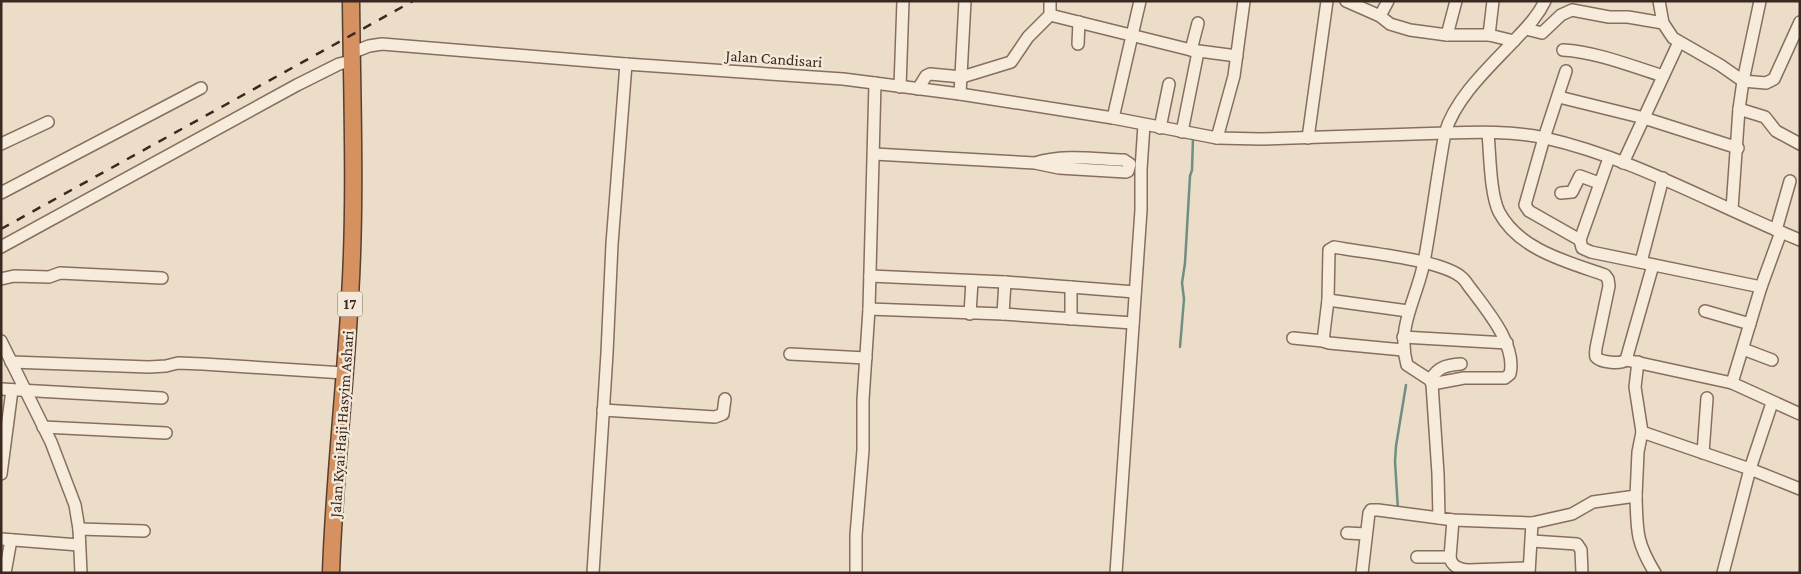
<svg xmlns="http://www.w3.org/2000/svg" width="1801" height="574" font-family="'Crimson Pro',serif">
<rect width="100%" height="100%" fill="#ecddc8"/>
<g fill="none" stroke-linecap="round" stroke-linejoin="round">
<g stroke="#708f83" stroke-width="2.5">
<path d="M 1180,347 L 1184,299 L 1182,283 L 1185,263 L 1190,176 L 1192,170 L 1193,138"/>
<path d="M 1398,510 L 1395,461 L 1396,446 L 1406,385"/>
</g>
<g stroke="#876e5e" stroke-width="14">
<g id="minor">
<path d="M 1346,1 L 1380,16 L 1390,24 L 1410,30 L 1447,35 L 1489,35 L 1514,41"/>
<path d="M 1659,1 L 1663,23 L 1673,38 L 1720,65 L 1743,81 L 1739,109 L 1732,209"/>
<path d="M 1760,1 L 1743,81 L 1766,83 L 1774,79 L 1800,22"/>
<path d="M 1050,15 L 1191,50 L 1237,56"/>
<path d="M 1380,16 L 1388,1"/>
<path d="M 1526,29 L 1542,33 L 1561,15 L 1572,10 L 1609,17 L 1628,17 L 1663,23"/>
<path d="M 1447,35 L 1456,1"/>
<path d="M 1489,35 L 1493,1"/>
<path d="M 1078,44 L 1079,22"/>
<path d="M 1191,50 L 1198,23"/>
<path d="M 1563,50 C 1597,52 1631,66 1663,76"/>
<path d="M 351,53 L 369,46 L 382,44 L 626,64 L 843,79 L 960,94 L 1113,118 L 1217,138 L 1261,139 L 1445,133 C 1455,99 1487,69 1511,44 C 1524,30 1537,18 1545,1"/>
<path d="M 1566,71 L 1544,138 L 1525,205 L 1529,211 L 1580,240"/>
<path d="M 900,87 L 903,1"/>
<path d="M 918,89 L 926,76 L 930,74 L 962,77 L 1011,62 L 1028,37 L 1050,15 L 1050,1"/>
<path d="M 960,94 L 965,1"/>
<path d="M 1559,97 L 1644,118 L 1738,148"/>
<path d="M 1739,109 L 1765,117 L 1776,131 L 1800,144"/>
<path d="M 1113,118 L 1140,1"/>
<path d="M 1160,128 L 1169,84"/>
<path d="M 1182,132 L 1198,52"/>
<path d="M 1488,133 C 1490,154 1490,194 1499,212 C 1519,250 1568,262 1605,275 L 1608,279 L 1609,286 L 1596,348 C 1596,350 1595,354 1596,357 C 1601,363 1621,364 1626,360"/>
<path d="M 1217,138 L 1234,76 L 1244,1"/>
<path d="M 1308,138 L 1327,1"/>
<path d="M 1,144 L 48,122"/>
<path d="M 874,154 L 1035,163 L 1059,168 L 1126,172 L 1128,171 L 1130,164 L 1124,160 C 1094,159 1063,154 1035,163"/>
<path d="M 1609,158 L 1580,240 L 1582,248 L 1591,252 L 1761,287"/>
<path d="M 1623,163 L 1679,42"/>
<path d="M 1,193 L 201,88"/>
<path d="M 1561,193 L 1572,192 L 1580,176 L 1599,183"/>
<path d="M 1776,230 L 1790,181"/>
<path d="M 1781,232 L 1761,287 L 1732,383 L 1800,414"/>
<path d="M 1,247 L 297,85 L 339,64 L 351,61"/>
<path d="M 1641,262 L 1663,178"/>
<path d="M 1653,265 L 1626,360 L 1732,383"/>
<path d="M 870,276 L 1005,282 L 1135,292"/>
<path d="M 1,279 L 14,276 L 49,277 L 60,273 L 162,278"/>
<path d="M 1328,300 L 1323,341 L 1329,343 L 1403,350"/>
<path d="M 869,309 L 1003,314 L 1133,323"/>
<path d="M 1408,311 L 1328,300 L 1329,250 L 1334,247 C 1365,253 1437,259 1460,276 C 1463,278 1466,282 1468,285 C 1485,308 1517,344 1510,374 L 1505,378 L 1464,378 L 1432,384"/>
<path d="M 1705,311 L 1750,324"/>
<path d="M 970,314 L 972,281"/>
<path d="M 1003,314 L 1005,282"/>
<path d="M 1071,319 L 1071,287"/>
<path d="M 1403,337 L 1507,343"/>
<path d="M 1293,338 L 1323,341"/>
<path d="M 1,341 L 51,442 L 75,505 L 79,529 L 81,573"/>
<path d="M 1743,349 L 1772,360"/>
<path d="M 790,354 L 866,358"/>
<path d="M 11,362 L 149,367 L 166,366 L 178,363 L 203,364 L 344,373"/>
<path d="M 1638,362 L 1635,387 L 1642,432"/>
<path d="M 1430,380 C 1438,367 1446,365 1461,364"/>
<path d="M 1,389 L 162,398"/>
<path d="M 603,410 L 715,417 L 723,414 L 725,399"/>
<path d="M 43,427 L 166,433"/>
<path d="M 1703,453 L 1707,398"/>
<path d="M 1,474 L 12,390"/>
<path d="M 1636,496 C 1637,531 1636,542 1655,573"/>
<path d="M 1453,520 L 1450,557 C 1451,566 1460,570 1469,570 L 1529,568"/>
<path d="M 1532,523 L 1453,520 L 1439,518 L 1438,474 L 1432,384 L 1430,380 L 1407,365 C 1396,326 1417,299 1424,262 C 1432,219 1437,176 1445,133 C 1478,132 1513,131 1545,138 C 1634,158 1716,206 1800,240"/>
<path d="M 79,529 L 144,531"/>
<path d="M 1347,533 L 1366,534"/>
<path d="M 1,539 L 79,545"/>
<path d="M 1532,541 L 1577,544 L 1581,550 L 1582,573"/>
<path d="M 1417,557 L 1450,557"/>
<path d="M 5,573 L 11,540"/>
<path d="M 593,573 L 607,353 L 612,244 L 626,64"/>
<path d="M 856,573 L 856,535 L 863,450 L 863,400 L 869,309 L 875,83"/>
<path d="M 1116,573 L 1141,210 L 1141,169 L 1144,125"/>
<path d="M 1362,573 L 1369,513 L 1371,510 L 1378,510 L 1439,518"/>
<path d="M 1529,573 L 1532,523 L 1572,514 L 1593,502 L 1636,496 L 1638,452 L 1642,432 L 1750,469 L 1800,489"/>
<path d="M 1723,573 L 1750,469 L 1772,403"/>
</g>
</g>
<g stroke="#563e32" stroke-width="19">
<path id="highway" d="M 331,573 C 334,481 345,389 350,297 C 356,199 352,99 351,1"/>
</g>
<use href="#minor" stroke="#f7ebdb" stroke-width="11"/>
<use href="#highway" stroke="#d5915f" stroke-width="16"/>
<path stroke="#392921" stroke-width="2.5" stroke-dasharray="9 9" stroke-linecap="butt" d="M 1,229 L 413,1"/>
</g>
<g text-anchor="middle" stroke-width="5" stroke-linejoin="round" paint-order="stroke">
<rect fill="#f4e8d8" stroke="#716258" stroke-width="1" x="337.5" y="291.5" width="25" height="25" rx="4"/>
<g font-size="15" font-weight="bold" fill="#392921">
<text x="350" y="309">17</text>
</g>
<g font-size="16" fill="#392921" stroke="#f4e8d8">
<text transform="translate(774 58) rotate(4)" y="6">Jalan Candisari</text>
<text transform="translate(341 424) rotate(-86)" y="6">Jalan Kyai Haji Hasyim Ashari</text>
</g>
</g>
<rect width="1801" height="574" fill="none" stroke="#392921" stroke-width="5"/>
</svg>
